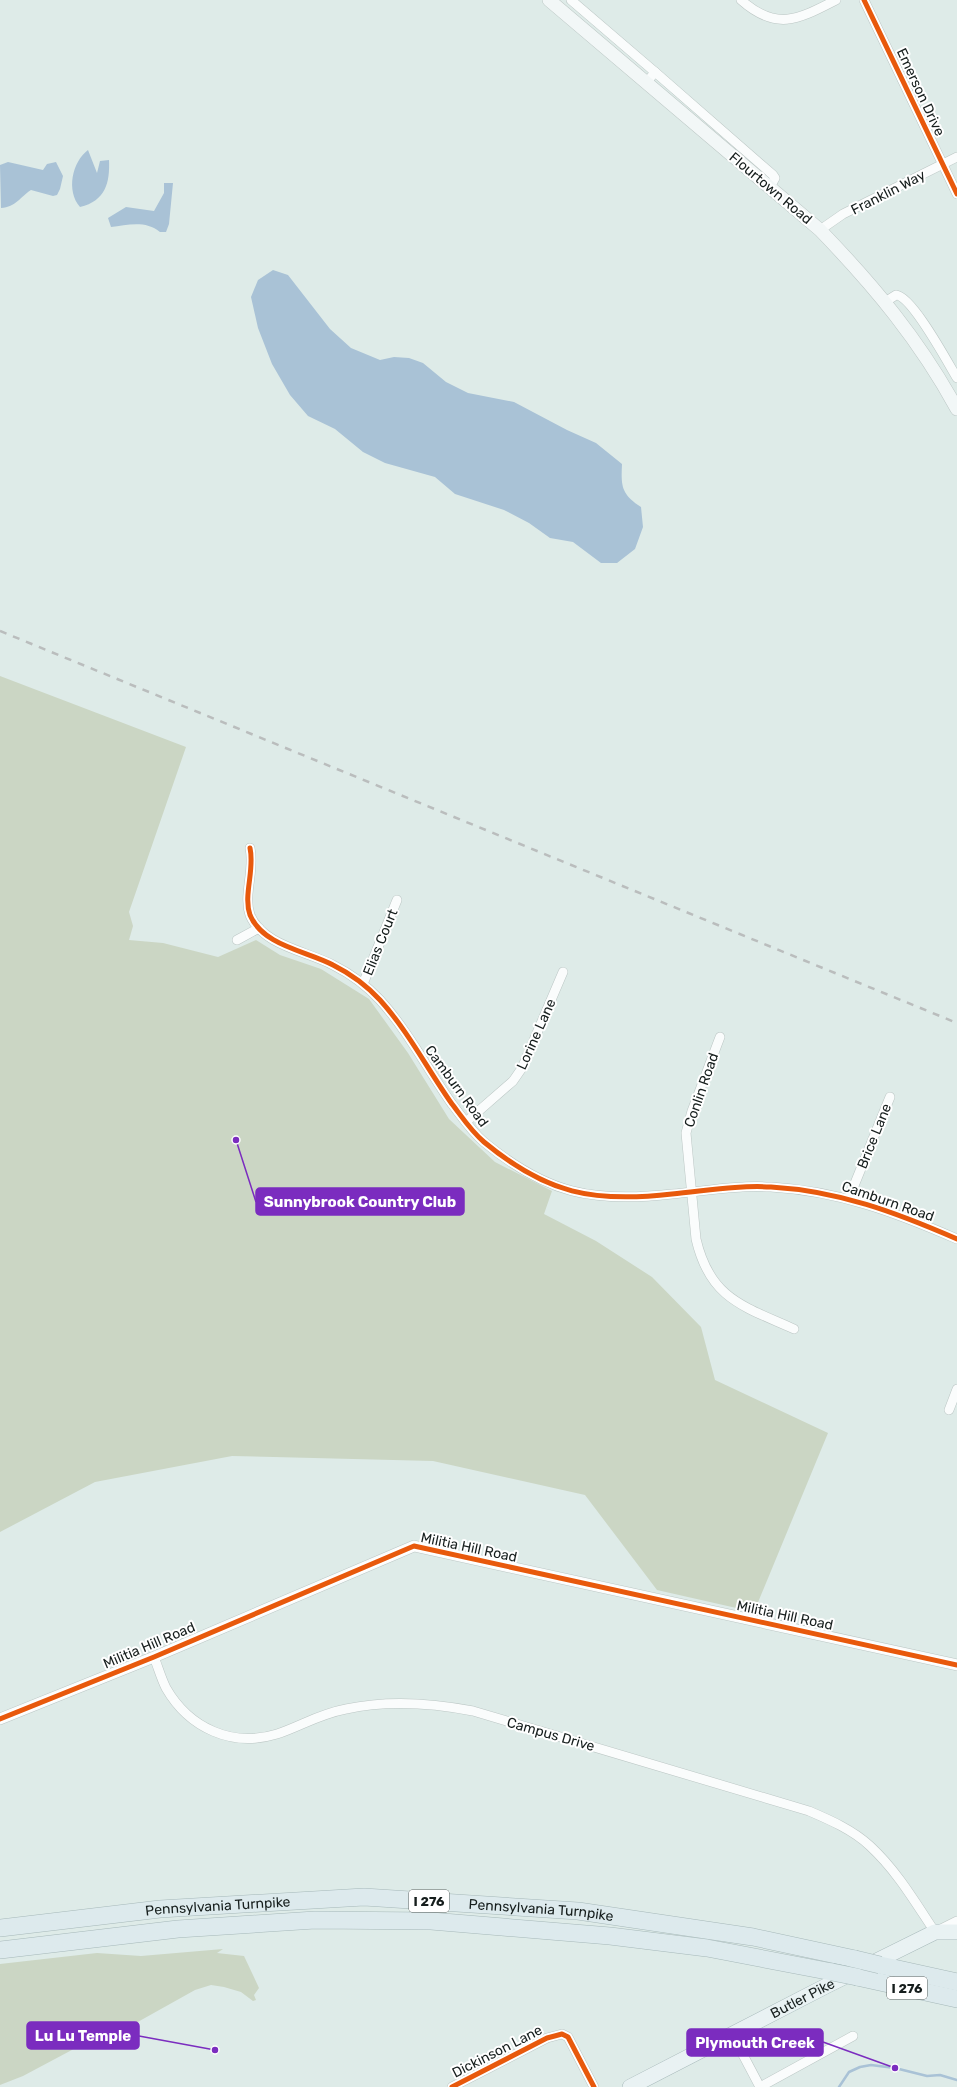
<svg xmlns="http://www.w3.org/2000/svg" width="957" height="2087" font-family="Rubik,sans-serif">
<rect width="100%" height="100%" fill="#deebe8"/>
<g fill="#cbd6c4">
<path d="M 0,676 L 186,747 L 129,912 L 133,926 L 129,940 L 163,943 L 218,957 L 256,940 L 280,955 L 321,969 L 369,999 L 408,1053 L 449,1119 L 495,1162 L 552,1191 L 544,1214 L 596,1241 L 652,1277 L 701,1327 L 715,1380 L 828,1433 L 754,1612 L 657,1590 L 585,1495 L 433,1461 L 232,1456 L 95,1482 L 0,1532 Z"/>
<path d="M 223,1949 L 217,1953 L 244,1956 L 259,1988 L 254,1995 L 256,2000 L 253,2001 L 241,1992 L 224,1987 L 211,1985 L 195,1990 L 118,2033 L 85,2043 L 23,2076 L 0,2085 L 0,1964 L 97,1953 L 141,1956 Z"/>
</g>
<g fill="#a9c2d6">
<path d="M 88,150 L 97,173 L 100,161 L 109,160 C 110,182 106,201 80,207 C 66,191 72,162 88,150 Z"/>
<path d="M 8,162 L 43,170 L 47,164 L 56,162 L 63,176 L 60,189 L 57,195 L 53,196 L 31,190 C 20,197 16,207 1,208 L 0,165 Z"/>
<path d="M 164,183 L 173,183 L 169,224 L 166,232 L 160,232 C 146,220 127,225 111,227 L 108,218 L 126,207 L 154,211 L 164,193 Z"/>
<path d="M 273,270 L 288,275 L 330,329 L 351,348 L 380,360 L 394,357 L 409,358 L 423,363 L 446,382 L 468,393 L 514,402 L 567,430 L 596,443 L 622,464 C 621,486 621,494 641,507 L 643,527 L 635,549 L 617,563 L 601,563 L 573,542 L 550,538 L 529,523 L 504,510 L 455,494 L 435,477 L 385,463 L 363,452 L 335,429 L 308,416 L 290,395 L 272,364 L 258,328 L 251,297 L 258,280 Z"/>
</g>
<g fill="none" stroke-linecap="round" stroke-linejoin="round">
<path stroke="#a9c2d6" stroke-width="2.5" d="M 839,2087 L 849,2072 L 860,2067 L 871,2065 L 895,2068 L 927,2076 L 940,2075 L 957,2080"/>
<g stroke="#bbc6c4" stroke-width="10">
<g id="minor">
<path d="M 571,0 L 655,72 L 647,82"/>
<path d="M 741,0 C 777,32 799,19 836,0"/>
<path d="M 864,0 L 957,194"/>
<path d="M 655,72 L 773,175 L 775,178 L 770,187"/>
<path d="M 820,230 L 843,214 L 957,157"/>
<path d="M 885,302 L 896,295 C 912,296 948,363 957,378"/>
<path d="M 250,848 C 255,870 243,895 250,915 C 263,946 307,951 333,965 C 351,974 367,986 380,1000 C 408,1031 428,1070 452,1104 C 462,1117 471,1131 484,1142 C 547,1194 593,1203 672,1194 C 705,1191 738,1185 771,1187 C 839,1191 895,1212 957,1239"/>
<path d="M 237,940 L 259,928"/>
<path d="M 363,984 L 397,900"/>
<path d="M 720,1037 L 692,1111 L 686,1133 L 696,1239 C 710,1299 743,1306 794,1329"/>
<path d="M 466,1122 L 513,1081 L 522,1068 L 563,972"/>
<path d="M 849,1198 L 890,1097"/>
<path d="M 949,1410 L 957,1389"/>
<path d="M 154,1657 C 158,1667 161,1678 166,1688 C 189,1728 232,1748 277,1734 C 301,1726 319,1714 346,1709 C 387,1700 432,1703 473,1711 L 809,1811 C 830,1820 853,1830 870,1846 C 897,1871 915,1902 935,1932 L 957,1921"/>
<path d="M 732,2034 L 760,2087"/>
<path d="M 452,2087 L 547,2038 L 562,2034 L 568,2037 L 594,2087"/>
<path d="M 760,2087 L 853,2036"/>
</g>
</g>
<g stroke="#bbc6c4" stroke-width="12">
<path id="tertiary" d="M 0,1719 L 154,1657 L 414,1546 L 957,1665"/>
</g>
<g stroke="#bbc6c4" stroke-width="14">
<path id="secondary" d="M 549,0 L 820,230 C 875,287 919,340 957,409"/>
</g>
<g stroke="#a6b8b9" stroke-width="16">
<g id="primary">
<path id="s1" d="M 630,2087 L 826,1986 L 935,1932 L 957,1932"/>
</g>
</g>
<g stroke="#a6b8b9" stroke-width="18">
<g id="motorway">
<path id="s2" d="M 0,1928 L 160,1909 L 364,1897 L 578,1911 L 753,1937 L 855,1959"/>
<path d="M 0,1950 L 178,1929 L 315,1920 L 431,1921 L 610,1936 L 707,1948 L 832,1972"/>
<path d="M 880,1965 L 957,1982"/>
<path d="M 857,1977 L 957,1999"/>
</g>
</g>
<use href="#minor" stroke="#fafcfc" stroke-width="9"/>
<use href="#tertiary" stroke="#fafcfc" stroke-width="11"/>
<use href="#secondary" stroke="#f2f7f7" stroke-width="13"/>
<use href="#primary" stroke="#e9f2f3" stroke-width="15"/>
<use href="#motorway" stroke="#ddeaed" stroke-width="17"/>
<path stroke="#babdbd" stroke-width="2.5" stroke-dasharray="7 7" stroke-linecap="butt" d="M 0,631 L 957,1023"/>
<g stroke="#a6b8b9" stroke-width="18" stroke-linecap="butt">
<g id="motorway-bridge">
<path d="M 855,1959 L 880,1965"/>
<path d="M 832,1972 L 857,1977"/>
</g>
</g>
<use href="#motorway-bridge" stroke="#ddeaed" stroke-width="17"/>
<g stroke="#fff" stroke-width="8">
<g id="cycleway">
<path d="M 864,0 L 957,194"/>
<path d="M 250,848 C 255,870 243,895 250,915 C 263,946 307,951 333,965 C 351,974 367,986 380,1000 C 408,1031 428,1070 452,1104 C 462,1117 471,1131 484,1142 C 547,1194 593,1203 672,1194 C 705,1191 738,1185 771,1187 C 839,1191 895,1212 957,1239"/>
<path d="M 0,1719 L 154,1657 L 414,1546 L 957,1665"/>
<path d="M 452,2087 L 547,2038 L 562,2034 L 568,2037 L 594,2087"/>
</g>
</g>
<use href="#cycleway" stroke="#e8590c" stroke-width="5"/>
</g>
<g text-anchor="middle" stroke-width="4" stroke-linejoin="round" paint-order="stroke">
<g fill="#fff" stroke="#5c6261" stroke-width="1">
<rect x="409" y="1890" width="40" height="22" rx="3"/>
<rect x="887" y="1977" width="40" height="22" rx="3"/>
</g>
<g font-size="13" font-weight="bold" fill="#161e1d">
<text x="429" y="1906">I 276</text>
<text x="907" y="1993">I 276</text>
</g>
<g font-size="14" fill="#161e1d" stroke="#fff">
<text transform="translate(921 92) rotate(65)" y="5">Emerson Drive</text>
<text transform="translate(771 188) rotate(40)" y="5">Flourtown Road</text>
<text transform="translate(888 192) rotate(-27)" y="5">Franklin Way</text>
<text transform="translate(380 942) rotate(-68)" y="5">Elias Court</text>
<text transform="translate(536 1034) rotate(-66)" y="5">Lorine Lane</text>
<text transform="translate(457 1086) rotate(54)" y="5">Camburn Road</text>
<text transform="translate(701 1090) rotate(-71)" y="5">Conlin Road</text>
<text transform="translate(874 1136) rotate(-68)" y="5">Brice Lane</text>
<text transform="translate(888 1201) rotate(19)" y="5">Camburn Road</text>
<text transform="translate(469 1547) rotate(12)" y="5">Militia Hill Road</text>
<text transform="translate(785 1615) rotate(12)" y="5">Militia Hill Road</text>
<text transform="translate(149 1645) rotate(-23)" y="5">Militia Hill Road</text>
<text transform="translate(551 1734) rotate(16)" y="5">Campus Drive</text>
<text dy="5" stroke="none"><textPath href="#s2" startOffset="219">Pennsylvania Turnpike</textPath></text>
<text dy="5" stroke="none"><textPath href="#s2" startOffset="543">Pennsylvania Turnpike</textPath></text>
<text dy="5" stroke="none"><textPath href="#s1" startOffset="194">Butler Pike</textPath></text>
<text transform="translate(497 2051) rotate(-27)" y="5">Dickinson Lane</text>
</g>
</g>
<path fill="none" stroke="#7b2cbf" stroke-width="1.5" d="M236 1140L256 1202M215 2050L139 2036M895 2068L823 2042"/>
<g fill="#7b2cbf" stroke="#fff" stroke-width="1.5">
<circle cx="236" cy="1140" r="4"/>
<circle cx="215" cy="2050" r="4"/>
<circle cx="895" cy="2068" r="4"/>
</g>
<g fill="#7b2cbf" stroke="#7b2cbf" stroke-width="1.5">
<rect x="256" y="1188" width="208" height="27" rx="4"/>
<rect x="27" y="2022" width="112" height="27" rx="4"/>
<rect x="687" y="2029" width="136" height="27" rx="4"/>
</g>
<g font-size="15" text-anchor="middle" font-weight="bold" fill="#fff">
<text x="360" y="1207">Sunnybrook Country Club</text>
<text x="83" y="2041">Lu Lu Temple</text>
<text x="755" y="2048">Plymouth Creek</text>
</g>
</svg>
